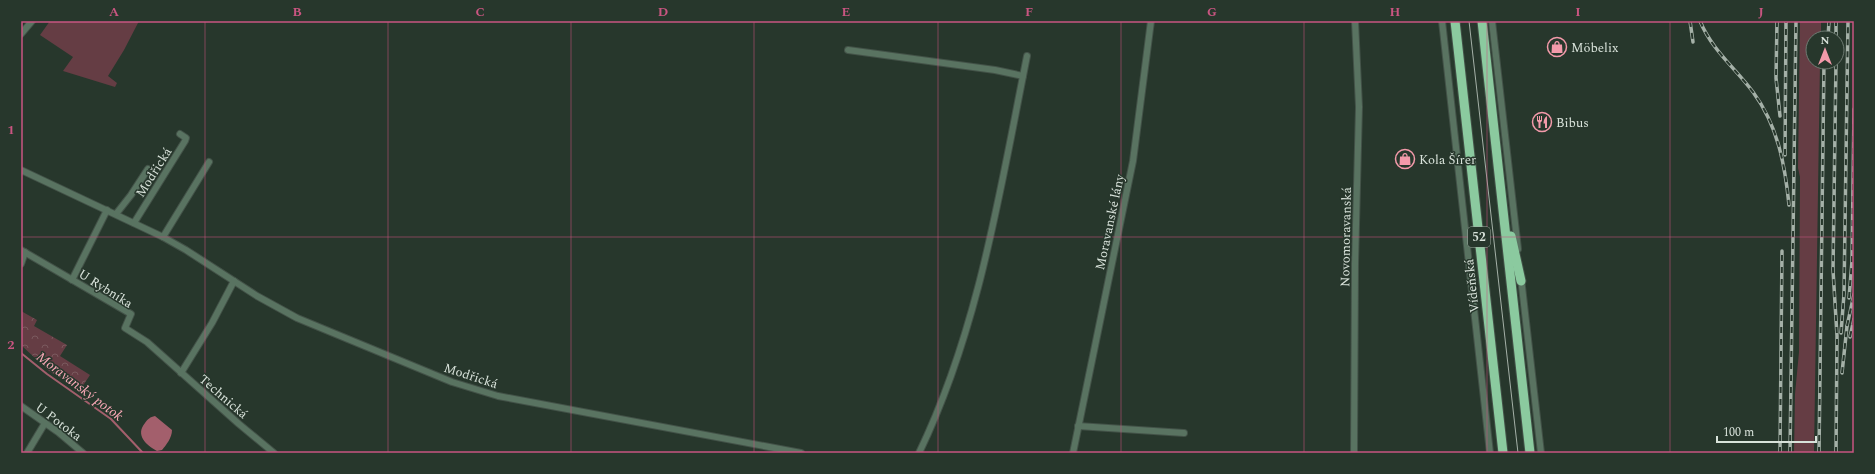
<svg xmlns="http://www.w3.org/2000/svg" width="1875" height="474" font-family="Spectral,serif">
<defs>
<pattern id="forest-crowns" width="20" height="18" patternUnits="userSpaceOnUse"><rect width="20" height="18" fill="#653d44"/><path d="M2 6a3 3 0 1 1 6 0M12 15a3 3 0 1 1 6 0" fill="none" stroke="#7a595e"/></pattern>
</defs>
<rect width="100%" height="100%" fill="#27372c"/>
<g fill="#653d44">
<path d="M 50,21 L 139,21 L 124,50 L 108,76 L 117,83 L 115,87 L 63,71 L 73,57 L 40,35 Z"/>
<path d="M 1800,21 L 1821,21 L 1821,38 L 1813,38 L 1813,62 L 1820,62 L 1814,453 L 1794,453 L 1795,394 L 1799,352 L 1800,177 L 1798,168 Z"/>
</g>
<path fill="url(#forest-crowns)" d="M 21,311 L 37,320 L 34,326 L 67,345 L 60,356 L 90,375 L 80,390 L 49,371 L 21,345 Z"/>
<path fill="#a35f6c" d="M 155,416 L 172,430 C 172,438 166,445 162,450 L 157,451 C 146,445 135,435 145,423 C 148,419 150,417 155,416 Z"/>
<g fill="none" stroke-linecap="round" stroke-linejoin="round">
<path stroke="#a35f6c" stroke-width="2" d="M 21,353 L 47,374 L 111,419 L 143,453"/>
<g stroke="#435248" stroke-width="8">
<g id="minor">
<path d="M 1442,21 L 1490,453"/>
<path d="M 1492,21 L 1518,249"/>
<path d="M 21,34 L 32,21"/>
<path d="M 848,50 L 995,70 L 1023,76"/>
<path d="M 21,170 L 163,237 L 186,250 L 257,296 L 297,318 L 452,382 L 498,396 L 801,453"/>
<path d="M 116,214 L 131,195 L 148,169"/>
<path d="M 134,223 L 185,141 L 186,138 L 180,134"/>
<path d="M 163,237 L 209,162"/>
<path d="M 21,250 L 131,314 L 125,328 L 147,342 L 239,424 L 274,453"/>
<path d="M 21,264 L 25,252"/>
<path d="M 1521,278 L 1541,453"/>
<path d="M 72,280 L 107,210"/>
<path d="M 181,373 L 212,323 L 234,281"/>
<path d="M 21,406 L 58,432 L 83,453"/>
<path d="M 1078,426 L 1184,433"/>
<path d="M 27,453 L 45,423"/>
<path d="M 919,453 C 979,329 1000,190 1027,56"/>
<path d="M 1073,453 L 1133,161 L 1151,21"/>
<path d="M 1354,453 L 1355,264 L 1359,107 L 1355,21"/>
</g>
</g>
<g stroke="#435248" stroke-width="11">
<g id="highway">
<path d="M 1455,21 L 1503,453"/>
<path d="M 1482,21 L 1530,453"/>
<path d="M 1511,236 L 1521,281"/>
</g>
</g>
<use href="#minor" stroke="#597361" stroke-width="6"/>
<use href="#highway" stroke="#8bca9f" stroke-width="9"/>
<path stroke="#a5b1a8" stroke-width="1" d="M 1469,21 L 1518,453"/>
<g stroke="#a5b1a8" stroke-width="3.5">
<g id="rail">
<path d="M 1690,21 L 1693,42"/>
<path d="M 1700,21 C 1712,50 1735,68 1753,92 C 1778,126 1785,165 1789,205"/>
<path d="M 1777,21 L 1776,78 L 1780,116"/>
<path d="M 1828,38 L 1829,21"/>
<path d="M 1836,38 L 1836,21"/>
<path d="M 1785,155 L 1786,21"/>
<path d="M 1849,298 L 1852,261 L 1854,109"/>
<path d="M 1847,326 L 1854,294"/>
<path d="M 1841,333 L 1844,294 L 1848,21"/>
<path d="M 1850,337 L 1854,319"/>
<path d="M 1842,373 L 1847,326"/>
<path d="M 1780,453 L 1782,251"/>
<path d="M 1790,453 L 1796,21"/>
<path d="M 1819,453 L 1824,62"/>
<path d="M 1836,453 L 1837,336 L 1833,270 L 1836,62"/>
</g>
</g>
<use href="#rail" stroke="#27372c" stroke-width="2" stroke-dasharray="6" stroke-linecap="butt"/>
</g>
<path fill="none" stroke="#c95581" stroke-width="1" stroke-opacity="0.55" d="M 205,21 L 205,453M 388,21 L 388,453M 571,21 L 571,453M 754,21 L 754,453M 938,21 L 938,453M 1121,21 L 1121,453M 1304,21 L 1304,453M 1487,21 L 1487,453M 1670,21 L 1670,453M 21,237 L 1854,237"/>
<defs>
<g id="shop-ring" transform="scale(1)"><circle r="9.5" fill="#27372c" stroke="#f39aaa" stroke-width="1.5"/><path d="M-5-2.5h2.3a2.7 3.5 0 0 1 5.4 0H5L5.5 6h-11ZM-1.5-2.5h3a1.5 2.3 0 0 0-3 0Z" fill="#f39aaa"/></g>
<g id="restaurant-ring" transform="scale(1)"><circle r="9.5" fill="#27372c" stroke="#f39aaa" stroke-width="1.5"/><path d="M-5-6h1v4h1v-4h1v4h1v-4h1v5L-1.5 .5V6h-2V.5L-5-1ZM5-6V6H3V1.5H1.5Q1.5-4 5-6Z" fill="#f39aaa"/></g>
</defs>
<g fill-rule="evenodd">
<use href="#shop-ring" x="1557" y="47"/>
<use href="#restaurant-ring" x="1542" y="122"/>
<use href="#shop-ring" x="1405" y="159"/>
</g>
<g text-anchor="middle" stroke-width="3" stroke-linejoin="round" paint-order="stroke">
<rect fill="#27372c" stroke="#a3afa6" stroke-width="1" x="1468" y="227" width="22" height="20" rx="3"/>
<g font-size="12" font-weight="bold" fill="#d8e2da">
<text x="1479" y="241">52</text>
</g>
<g font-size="13" fill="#d8e2da" stroke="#27372c" text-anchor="start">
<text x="1571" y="52">Möbelix</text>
<text x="1556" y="127">Bibus</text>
<text x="1419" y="164">Kola Šírer</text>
</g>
<g font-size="13" fill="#d8e2da" stroke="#27372c">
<text transform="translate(153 172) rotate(-58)" y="5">Modřická</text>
<text transform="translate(1109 222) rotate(-78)" y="5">Moravanské lány</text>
<text transform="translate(1345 237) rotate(-89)" y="5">Novomoravanská</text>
<text transform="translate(1471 286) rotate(-96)" y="5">Vídeňská</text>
<text transform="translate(106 288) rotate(32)" y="5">U Rybníka</text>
<text transform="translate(471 375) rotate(18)" y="5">Modřická</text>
<text transform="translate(224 396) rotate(41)" y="5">Technická</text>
<text transform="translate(59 421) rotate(37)" y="5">U Potoka</text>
</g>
<g font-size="14" font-style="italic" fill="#f8a8b6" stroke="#27372c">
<text transform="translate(80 386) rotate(37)" y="5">Moravanský potok</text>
</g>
</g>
<rect width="1875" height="474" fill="none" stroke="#27372c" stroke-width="44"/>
<g transform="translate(1825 50)"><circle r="19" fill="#27372c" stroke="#6e7b72"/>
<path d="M0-3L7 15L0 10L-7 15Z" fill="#f39aaa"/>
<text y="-6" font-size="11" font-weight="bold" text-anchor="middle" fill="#d8e2da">N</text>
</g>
<path d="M1717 436v6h99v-6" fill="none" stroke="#d8e2da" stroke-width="2"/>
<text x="1723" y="436" font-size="12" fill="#d8e2da" stroke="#27372c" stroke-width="3" paint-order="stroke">100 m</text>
<rect x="22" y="22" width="1831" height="430" fill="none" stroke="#c95581" stroke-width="1.5"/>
<g font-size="13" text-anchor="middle" font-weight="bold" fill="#c95581">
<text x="114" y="16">A</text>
<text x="297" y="16">B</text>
<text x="480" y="16">C</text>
<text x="663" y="16">D</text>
<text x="846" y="16">E</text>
<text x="1029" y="16">F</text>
<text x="1212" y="16">G</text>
<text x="1395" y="16">H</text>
<text x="1578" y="16">I</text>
<text x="1761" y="16">J</text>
<text x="11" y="134">1</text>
<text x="11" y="349">2</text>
</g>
</svg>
